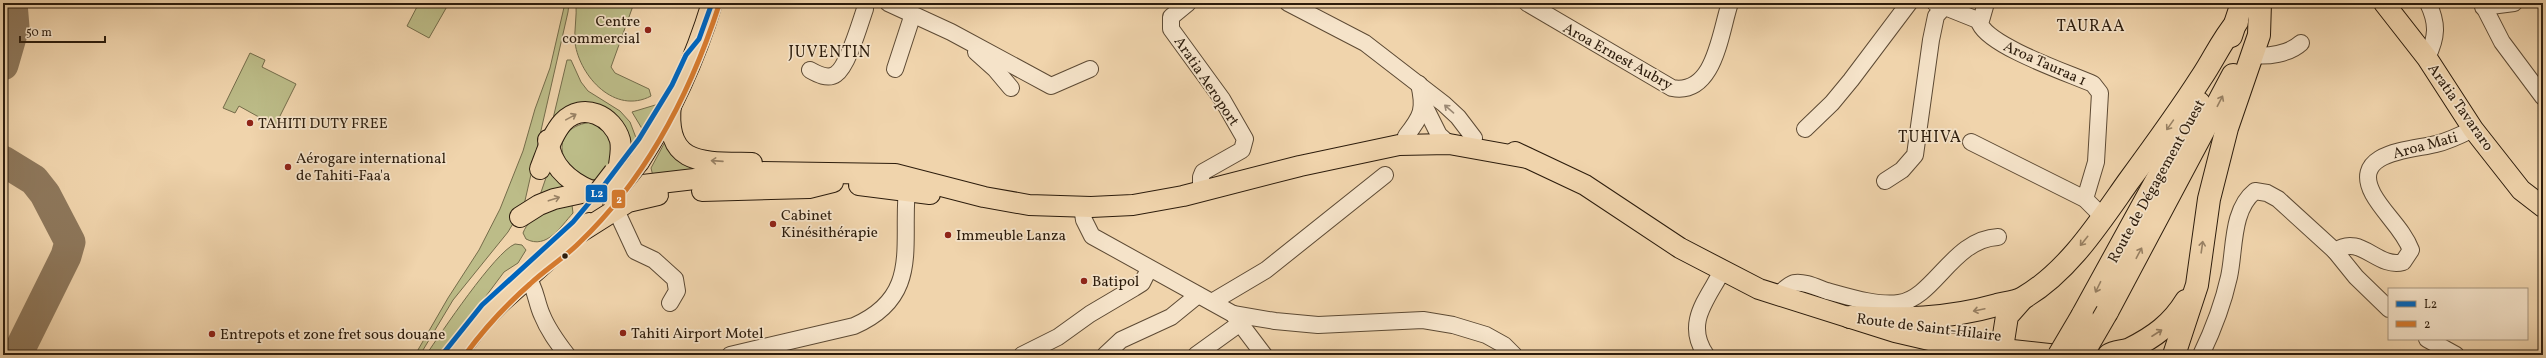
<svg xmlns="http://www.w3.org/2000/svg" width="2546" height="358" font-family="Vollkorn,serif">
<rect width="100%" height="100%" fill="#f0d4ac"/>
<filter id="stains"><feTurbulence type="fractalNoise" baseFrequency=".005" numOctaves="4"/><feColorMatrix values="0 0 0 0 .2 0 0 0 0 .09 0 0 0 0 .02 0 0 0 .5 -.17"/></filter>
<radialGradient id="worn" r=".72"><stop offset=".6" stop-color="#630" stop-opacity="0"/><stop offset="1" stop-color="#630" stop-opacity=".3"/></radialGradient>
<g fill="#bcbc88" stroke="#746c4a">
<path d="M 419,3 L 449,3 L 429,38 L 407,26 Z"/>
<path d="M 565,3 L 569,3 L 568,12 L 524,205 L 508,232 L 453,300 L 420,355 L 415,355 L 448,298 L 479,250 L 500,209 L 523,151 L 535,109 L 550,68 Z"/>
<path d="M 576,3 L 634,3 L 611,67 L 615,73 L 649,89 L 651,96 C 615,115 580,77 575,43 C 574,30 577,16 576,3 Z"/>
<path d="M 250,53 L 265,60 L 262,67 L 296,84 L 275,126 L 239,106 L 235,113 L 223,108 Z"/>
<path d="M 567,60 L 571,60 L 581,82 L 588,91 L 620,111 L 630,122 L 638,143 L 629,151 L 607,115 L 551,127 Z"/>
<path d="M 662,103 L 646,131 L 644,132 L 632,112 Z"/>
<path d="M 593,122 L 609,130 L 615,158 L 595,180 C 556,173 547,126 593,122 Z"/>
<path d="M 665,142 L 685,163 L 695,170 L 653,176 L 651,168 Z"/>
<path d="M 550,166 L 579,191 L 538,201 Z"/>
<path d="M 572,205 L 573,213 C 561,226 547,250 526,239 L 523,233 C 530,214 554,208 572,205 Z"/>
<path d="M 515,244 L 522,245 L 526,250 L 518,263 L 504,272 L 442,355 L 426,355 C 441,333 495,252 515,244 Z"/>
</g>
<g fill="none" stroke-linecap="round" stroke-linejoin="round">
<g stroke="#8e785c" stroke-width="31">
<path d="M 3,65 L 14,27 L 12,3"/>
<path d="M 3,161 L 34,180 L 45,194 L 70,242 L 66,256 L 17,355"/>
</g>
<g stroke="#5d4a34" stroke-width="18">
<g id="minor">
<path d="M 888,3 L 951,32 L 1051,86 L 1090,69"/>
<path d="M 1188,3 L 1171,17 L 1171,29 L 1222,99 L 1245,139 L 1242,150 L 1203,172 L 1201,177 L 1201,191"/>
<path d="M 1288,3 L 1365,43 L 1444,104 L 1458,117 L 1474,138"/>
<path d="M 1527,3 L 1672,88 C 1715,96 1720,32 1730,3"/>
<path d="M 1935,3 L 1980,21"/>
<path d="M 1986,3 L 1980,24 C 1991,47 2068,73 2093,84 L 2100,93 L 2096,162 L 2085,199"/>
<path d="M 2482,3 L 2502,42 L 2543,97"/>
<path d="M 2483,7 L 2514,3"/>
<path d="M 976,52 L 995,69 L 1011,88"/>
<path d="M 2252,55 C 2268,57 2289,54 2301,43"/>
<path d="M 2427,58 C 2437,37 2438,24 2428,3"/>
<path d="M 895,69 L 911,20 L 911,14"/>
<path d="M 810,70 C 817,74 828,80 836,74 C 848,66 860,23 865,9 L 865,3"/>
<path d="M 1423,103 L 1439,135 L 1449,144"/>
<path d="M 1805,129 L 1832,103 L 1851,80 L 1909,3"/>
<path d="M 1406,136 C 1422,116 1425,109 1419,84"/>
<path d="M 1971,142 L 2085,199 L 2103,217"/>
<path d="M 1885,181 L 1902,170 L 1915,155 L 1931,40 L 1936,16 L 1944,7"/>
<path d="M 1082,207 L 1084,220 L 1092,236 L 1233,314 L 1264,355"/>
<path d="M 616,210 L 635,251 L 654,260 L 675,279 L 677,291 L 670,303"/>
<path d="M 2335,251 L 2356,277 L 2389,309"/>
<path d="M 527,277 C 536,288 536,302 542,315 C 548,330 557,342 567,355"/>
<path d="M 1777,296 C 1782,291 1788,285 1794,283 C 1804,281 1818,288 1827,291 C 1849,297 1877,306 1899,303 C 1934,298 1953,239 1998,237"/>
<path d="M 1212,302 L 1266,270 L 1385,175"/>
<path d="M 1233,314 L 1275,321 L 1318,325 L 1423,320 L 1453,325 L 1486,335 L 1504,345 L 1514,355"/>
<path d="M 2427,339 L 2456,355"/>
<path d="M 730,355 L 854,326 C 925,295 899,240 908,179"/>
<path d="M 1022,355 L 1058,337 L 1090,314 L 1134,288 L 1142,283 L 1149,269"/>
<path d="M 1105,355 L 1121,340 L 1171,317 L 1198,295"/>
<path d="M 1196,355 L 1239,324"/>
<path d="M 1706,355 C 1684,323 1707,300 1722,271"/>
<path d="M 2201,355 C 2213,330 2223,304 2229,277 C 2235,250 2231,210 2255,191 L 2267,193 L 2278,199 L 2335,251 C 2361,233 2377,269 2403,262 L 2411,250 C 2403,229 2384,214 2373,194 C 2350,151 2413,150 2436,144 C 2449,141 2461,135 2473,129"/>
</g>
</g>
<g stroke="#2c1c0c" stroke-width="22">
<g id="major">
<path d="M 2384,3 L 2427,58 L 2473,129 L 2521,190 L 2543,207"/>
<path d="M 671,104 C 664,167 704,162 752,163"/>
<path d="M 548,140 C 551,166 568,181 591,191"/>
<path d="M 1515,152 L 1585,185 L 1680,248 L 1759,289 L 1895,332 L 1938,342 L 2058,355"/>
<path d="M 639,162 C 671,112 695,59 712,3"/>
<path d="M 540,169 C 546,154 552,134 563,122 C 583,101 613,116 620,140 C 622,148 620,157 619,165"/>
<path d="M 859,185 L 930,194"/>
<path d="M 702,191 L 809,188 L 833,182"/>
<path d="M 520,217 L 539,205 L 554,199 L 591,191 L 755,172 L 895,174 L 984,197 L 1029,205 L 1091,207 L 1133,205 L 1183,196 L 1300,166 L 1399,145 L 1449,144 L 1527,158"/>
<path d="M 579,233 L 628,202 L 658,195"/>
<path d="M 456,355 L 481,322 L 501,302 L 589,223"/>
</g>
</g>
<g stroke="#2c1c0c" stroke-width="24">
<g id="highway">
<path d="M 2231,36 L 2242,3"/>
<path d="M 2107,312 L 2233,75"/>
<path d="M 2082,316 L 2199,103"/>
<path d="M 1850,317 C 1901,320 1947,319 1997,305 C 2005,303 2016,302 2023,298 C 2068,272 2099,223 2128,182 C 2153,148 2178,114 2201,78 C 2214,59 2221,41 2237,22"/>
<path d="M 1938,342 L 1966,355"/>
<path d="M 2002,348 L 2007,316 L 2022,299"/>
<path d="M 2109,355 C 2115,351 2123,352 2130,349 C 2154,337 2172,324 2186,301"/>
<path d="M 2174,355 L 2197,285 L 2209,199 L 2227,128 L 2259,35 L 2260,3"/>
</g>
</g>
<use href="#minor" stroke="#f5e3c9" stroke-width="16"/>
<use href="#major" stroke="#f0d4ac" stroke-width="20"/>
<use href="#highway" stroke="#f0d4ac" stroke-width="22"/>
<g stroke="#2c1c0c" stroke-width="22" stroke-linecap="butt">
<g id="major-bridge">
<path d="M 611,197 L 639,162"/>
<path d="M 594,198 L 614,172"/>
</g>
</g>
<g stroke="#2c1c0c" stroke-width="24" stroke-linecap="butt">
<g id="highway-bridge">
<path d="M 2059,355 L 2082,316"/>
<path d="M 2082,355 L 2107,312"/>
</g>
</g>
<use href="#major-bridge" stroke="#f0d4ac" stroke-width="20"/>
<use href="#highway-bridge" stroke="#f0d4ac" stroke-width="22"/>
<g stroke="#f5e3c9" stroke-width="8">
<path id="bus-1" d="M 442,355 L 482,305 L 573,222 L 605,184 L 639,139 L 672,85 L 686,55 L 699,39 L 712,3"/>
</g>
<g stroke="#f5e3c9" stroke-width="8">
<path id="bus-2" d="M 465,355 C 484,329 506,305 530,284 C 546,269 564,258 579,243 C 647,178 690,94 719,5"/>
</g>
<use href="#bus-1" stroke="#0065bd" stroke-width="5"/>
<use href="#bus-2" stroke="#d57a2e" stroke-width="5"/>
</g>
<defs><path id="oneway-shaft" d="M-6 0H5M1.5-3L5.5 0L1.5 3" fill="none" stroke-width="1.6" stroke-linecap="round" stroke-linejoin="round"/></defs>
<g stroke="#988164">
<use href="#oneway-shaft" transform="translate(2220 101) rotate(-63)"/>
<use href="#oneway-shaft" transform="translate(571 117) rotate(-29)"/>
<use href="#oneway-shaft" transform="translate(2170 125) rotate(125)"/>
<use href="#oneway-shaft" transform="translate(717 161) rotate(-176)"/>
<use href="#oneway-shaft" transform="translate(554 199) rotate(-18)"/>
<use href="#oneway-shaft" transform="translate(2084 241) rotate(129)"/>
<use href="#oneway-shaft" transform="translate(2202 247) rotate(-82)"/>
<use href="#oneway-shaft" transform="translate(2139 253) rotate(-62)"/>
<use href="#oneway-shaft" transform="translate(2098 287) rotate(116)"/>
<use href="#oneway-shaft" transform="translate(1979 310) rotate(168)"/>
<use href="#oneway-shaft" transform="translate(2157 333) rotate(-33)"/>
</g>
<use stroke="#9b8974" href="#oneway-shaft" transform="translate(1449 109) rotate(-139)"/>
<g fill="#8f2418" stroke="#f5e3c9" stroke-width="1.5">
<circle cx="648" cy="30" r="4"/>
<circle cx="250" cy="123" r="4"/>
<circle cx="288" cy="167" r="4"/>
<circle cx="773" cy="224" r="4"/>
<circle cx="948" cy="235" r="4"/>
<circle cx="1084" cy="281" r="4"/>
<circle cx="623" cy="333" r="4"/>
<circle cx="212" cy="334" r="4"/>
</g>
<circle fill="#2c1c0c" stroke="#f5e3c9" stroke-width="1.5" cx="565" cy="256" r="3.5"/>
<g text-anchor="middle" stroke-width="3.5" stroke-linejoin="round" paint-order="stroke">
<g font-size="15" fill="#2c1c0c" stroke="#f5e3c9" text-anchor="start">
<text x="640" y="26" text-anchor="end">Centre<tspan x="640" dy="17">commercial</tspan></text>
<text x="258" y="128">TAHITI DUTY FREE</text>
<text x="296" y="163">Aérogare international<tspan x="296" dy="17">de Tahiti-Faa'a</tspan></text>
<text x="781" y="220">Cabinet<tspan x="781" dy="17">Kinésithérapie</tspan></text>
<text x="956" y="240">Immeuble Lanza</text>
<text x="1092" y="286">Batipol</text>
<text x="631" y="338">Tahiti Airport Motel</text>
<text x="220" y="339">Entrepots et zone fret sous douane</text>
</g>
<g font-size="15" fill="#2c1c0c" stroke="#f5e3c9">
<text transform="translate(1618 56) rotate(29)" y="5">Aroa Ernest Aubry</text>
<text transform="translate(2045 63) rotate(24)" y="5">Aroa Tauraa 1</text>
<text transform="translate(1207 81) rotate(56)" y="5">Aratia Aeroport</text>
<text transform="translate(2461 107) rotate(55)" y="5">Aratia Tavararo</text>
<text transform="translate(2425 145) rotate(-15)" y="5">Aroa Mati</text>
<text transform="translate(2156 181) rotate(-61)" y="5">Route de Dégagement Ouest</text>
<text transform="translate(1929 327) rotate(7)" y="5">Route de Saint-Hilaire</text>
</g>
<g font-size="16" letter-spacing="1" fill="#2c1c0c" stroke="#f5e3c9">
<text x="2091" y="31">TAURAA</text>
<text x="830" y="57">JUVENTIN</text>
<text x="1930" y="142">TUHIVA</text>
</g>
</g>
<g stroke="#f5e3c9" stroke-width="1.5">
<rect x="585" y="184" width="23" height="19" rx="4" fill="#0065bd"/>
<rect x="611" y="189" width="15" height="20" rx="4" fill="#d57a2e"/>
</g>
<g font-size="11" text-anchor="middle" font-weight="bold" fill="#fff">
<text x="597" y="197">L2</text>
<text x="619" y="203">2</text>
</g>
<rect width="2546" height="358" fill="none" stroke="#f0d4ac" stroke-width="16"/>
<rect x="4" y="4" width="2538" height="350" fill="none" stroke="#2c1c0c" stroke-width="2"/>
<rect x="8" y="8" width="2530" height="342" fill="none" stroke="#2c1c0c"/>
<rect x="2388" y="288" width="140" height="52" fill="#f5e3c9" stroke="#a5937d"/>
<rect x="2396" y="301" width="20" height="6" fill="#0065bd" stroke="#a5937d"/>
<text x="2424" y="308" font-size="12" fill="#2c1c0c">L2</text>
<rect x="2396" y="321" width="20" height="6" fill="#d57a2e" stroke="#a5937d"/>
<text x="2424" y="328" font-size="12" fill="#2c1c0c">2</text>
<path d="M20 36v6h85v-6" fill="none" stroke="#2c1c0c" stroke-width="2"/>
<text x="26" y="36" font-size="12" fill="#2c1c0c" stroke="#f5e3c9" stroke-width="3" paint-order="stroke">50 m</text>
<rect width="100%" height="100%" filter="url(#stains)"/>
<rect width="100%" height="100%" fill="url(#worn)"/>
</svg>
